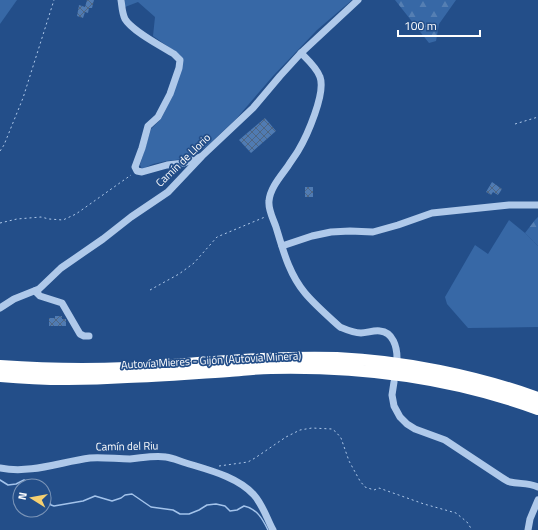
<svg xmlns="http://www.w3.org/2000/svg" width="538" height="530" font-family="'Titillium Web',sans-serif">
<defs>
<pattern id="forest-firs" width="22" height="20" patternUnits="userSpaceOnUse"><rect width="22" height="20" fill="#3768a6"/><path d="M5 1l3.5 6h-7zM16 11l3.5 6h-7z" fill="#557fb3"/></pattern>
<pattern id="building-cross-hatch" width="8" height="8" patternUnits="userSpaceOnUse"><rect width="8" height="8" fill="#507bb2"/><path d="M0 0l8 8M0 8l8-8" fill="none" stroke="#4e6684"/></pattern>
</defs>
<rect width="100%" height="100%" fill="#234e89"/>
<g fill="#3768a6">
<path d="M 0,0 L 17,0 L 0,24 Z"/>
<path d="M 125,0 L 352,0 L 317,30 L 273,76 L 236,119 L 206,147 L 195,154 L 184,159 L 166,161 L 153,164 L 142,169 L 140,165 L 151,129 L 161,119 L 172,97 L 183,63 L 180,55 L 153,36 L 155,17 L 138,2 L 125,7 Z"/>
<path d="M 509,220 L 525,233 L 538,246 L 538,327 L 468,328 L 447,304 L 445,297 L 475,245 L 488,254 Z"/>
</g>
<g fill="url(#forest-firs)">
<path d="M 395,0 L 456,0 L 439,24 L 436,41 L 429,43 Z"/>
<path d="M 538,217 L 538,246 L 525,233 L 535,220 Z"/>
</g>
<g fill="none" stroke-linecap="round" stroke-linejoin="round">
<g stroke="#a3c3eb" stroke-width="1.5">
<path d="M 0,480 L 8,485 L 16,484 L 24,480 L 37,486"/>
<path d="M 44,493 L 51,505 L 54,506 L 83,501 L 95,496 L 112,501 L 121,498 L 125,495 L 132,494 L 151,507 L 173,510 L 180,514 L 189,514 L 199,510 L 207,505 L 216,504 L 225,506 L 230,511 L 237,510 L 244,506 C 257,509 262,518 268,530"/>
</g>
</g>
<g fill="url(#building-cross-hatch)">
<path d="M 87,0 L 94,0 L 92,8 L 89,8 L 88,13 L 85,12 L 83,18 L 77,16 L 79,5 L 85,7 Z"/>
<path d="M 265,118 L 276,131 L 251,153 L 239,140 Z"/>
<path d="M 492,182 L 502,189 L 498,195 L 493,192 L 491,195 L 486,192 Z"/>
<rect x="305" y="187" width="8" height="10"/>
<path d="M 55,316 L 62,316 L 62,319 L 66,319 L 66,326 L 49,326 L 49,318 L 55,318 Z"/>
</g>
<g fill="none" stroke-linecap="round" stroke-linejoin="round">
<g stroke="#afc9ea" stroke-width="1" stroke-dasharray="2 3" stroke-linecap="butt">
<path d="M 515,124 L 538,117"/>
<path d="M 0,151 L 4,145 L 23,98 L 54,0"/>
<path d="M 0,223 L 17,219 L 41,217 L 49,219 L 63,220 L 76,214 L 131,175"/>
<path d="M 150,290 L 179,274 L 194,263 L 217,237 L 265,217"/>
<path d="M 219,466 L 248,462 L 255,458 L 286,437 L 300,430 L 312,428 L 332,429 L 336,432 L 341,438 L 349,461 L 360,481 L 365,487 L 374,490 L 379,488 L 424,504 L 456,513 L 467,522 L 472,530"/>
</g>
<g stroke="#afc9ea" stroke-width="7">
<path d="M 121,0 C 122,6 122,13 125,19 C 132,31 161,46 174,54 L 180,60 L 179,68 L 170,94 L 158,117 L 148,126 L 142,148 L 135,167 L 137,171 L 142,172 L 167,165 L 184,163 L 200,157"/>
<path d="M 301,53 C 308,60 317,68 320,77 C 326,93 307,136 298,151 C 295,156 291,161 288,166 C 281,176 270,188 269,201 C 268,210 273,218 276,227 C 283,250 289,274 305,293 C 315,305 328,316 340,327 C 347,330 353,333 361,333 C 367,333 374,330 380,331 C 393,332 397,347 397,358"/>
<path d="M 282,246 L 312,236 L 331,232 L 350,231 L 373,232 L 398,225 L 432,213 L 509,205 L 538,205"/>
<path d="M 35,291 L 40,296 L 62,303 L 80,334 L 84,336 L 89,336"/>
<path d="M 0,308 L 14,299 L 39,289 L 61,268 L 103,239 L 131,217 L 168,192 L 202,156 L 253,108 L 280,76 L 301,53 L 358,0"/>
<path d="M 394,382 L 392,395 L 394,406 L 400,417 L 407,424 L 415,429 L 445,440 L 501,477 C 504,479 507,481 510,482 C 520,484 529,483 538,487"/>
<path d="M 0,468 C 31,474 60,462 90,458 C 103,457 117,459 130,459 C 142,458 154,455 166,457 C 173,458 179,461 186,463 C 209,470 238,477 254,495 C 263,505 267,519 273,530"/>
<path d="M 528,530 L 530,519 L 538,500"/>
</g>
<g stroke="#fff" stroke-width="12">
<path d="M 0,366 C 42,369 85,370 127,368 C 197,364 267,356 337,358 C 404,361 476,376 538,398"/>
<path d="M 0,376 C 42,380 84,380 127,377 C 161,376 195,373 229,371 C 243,370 257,368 271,368 C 361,366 453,378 538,409"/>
</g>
</g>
<g text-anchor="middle" stroke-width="3.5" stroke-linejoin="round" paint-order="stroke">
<g font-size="11" fill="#fff" stroke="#234e89">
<text transform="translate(183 160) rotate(-44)" y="4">Camín de Llorio</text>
<text transform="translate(211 360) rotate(-3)" y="4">Autovía Mieres - Gijón (Autovía Minera)</text>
<text transform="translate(127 446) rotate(-1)" y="4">Camín del Riu</text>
</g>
</g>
<g transform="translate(32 498) rotate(281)"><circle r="19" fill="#234e89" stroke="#7b95b8"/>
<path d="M0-3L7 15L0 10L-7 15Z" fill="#f5d071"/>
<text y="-6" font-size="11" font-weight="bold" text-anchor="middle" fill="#ffffff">N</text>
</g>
<path d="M398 30v6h82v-6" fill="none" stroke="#ffffff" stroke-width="2"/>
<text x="404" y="30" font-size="12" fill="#ffffff" stroke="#234e89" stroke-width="3" paint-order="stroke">100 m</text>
</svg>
